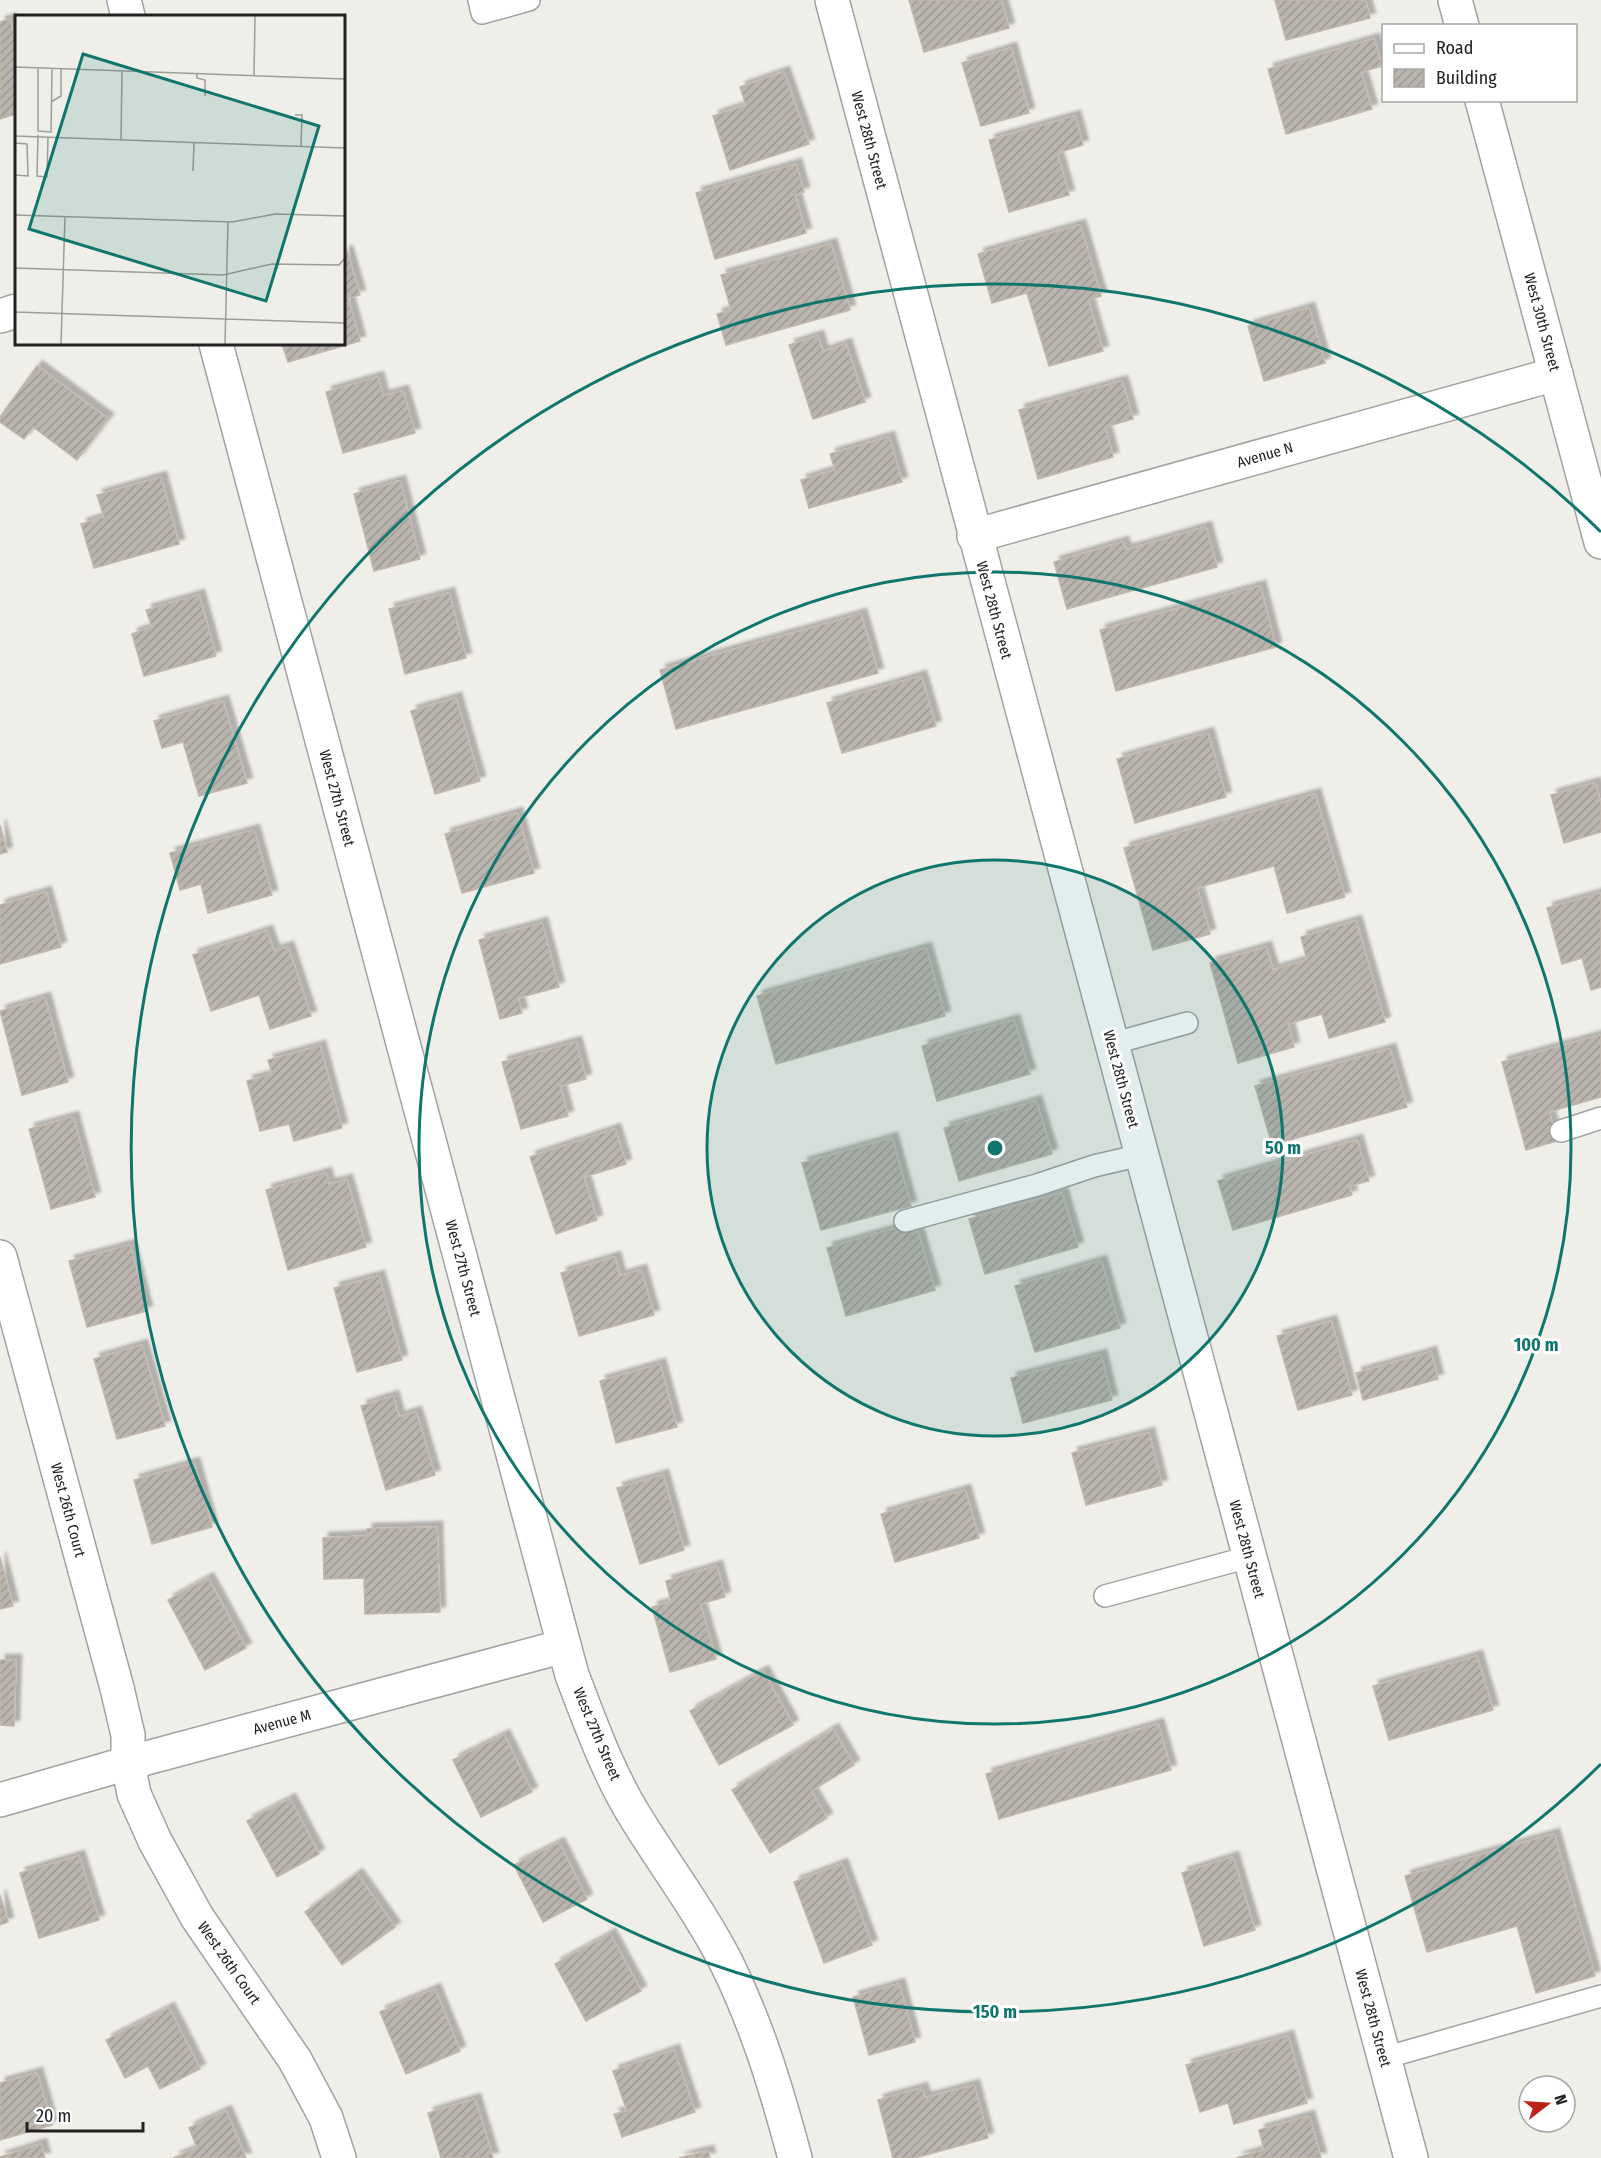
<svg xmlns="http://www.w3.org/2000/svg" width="1601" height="2158" font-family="'Fira Sans Condensed',sans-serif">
<defs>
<pattern id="building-hatch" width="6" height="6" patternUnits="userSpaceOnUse" patternTransform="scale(1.5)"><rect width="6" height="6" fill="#bab4ae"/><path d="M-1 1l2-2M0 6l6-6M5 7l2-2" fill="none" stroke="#a09a95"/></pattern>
<filter id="shadow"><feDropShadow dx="5.5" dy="-5.5" stdDeviation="1.5" flood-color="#0004"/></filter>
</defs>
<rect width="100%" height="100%" fill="#f0eee9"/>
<g fill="url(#building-hatch)" stroke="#c1b7ac" stroke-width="1.5" filter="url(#shadow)">
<path d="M 909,0 L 1001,0 L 1009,28 L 924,52 Z"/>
<path d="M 1275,0 L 1365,0 L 1370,18 L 1286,40 Z"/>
<path d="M 10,19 L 16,40 L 16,114 L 0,119 L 0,22 Z"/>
<path d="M 1374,39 L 1382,66 L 1361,72 L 1372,109 L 1286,134 L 1268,69 Z"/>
<path d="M 1011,48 L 1029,113 L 981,126 L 962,63 Z"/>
<path d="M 784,72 L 809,144 L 730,170 L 713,116 L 746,105 L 740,87 Z"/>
<path d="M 1075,116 L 1083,145 L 1057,153 L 1069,195 L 1009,212 L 989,140 Z"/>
<path d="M 796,164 L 804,192 L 795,195 L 806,233 L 715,259 L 696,193 Z"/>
<path d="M 1080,225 L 1101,296 L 1088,300 L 1103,351 L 1049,366 L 1027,293 L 992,303 L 978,254 Z"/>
<path d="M 831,244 L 850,310 L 726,345 L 717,314 L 731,310 L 721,275 Z"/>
<path d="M 347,251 L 360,295 L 348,298 L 360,341 L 288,362 L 282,344 L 344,344 L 344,252 Z"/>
<path d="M 1309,308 L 1325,363 L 1264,381 L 1248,326 Z"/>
<path d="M 818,336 L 823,352 L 846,344 L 865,402 L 813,419 L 789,345 Z"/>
<path d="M 37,366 L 108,419 L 77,460 L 33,427 L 24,439 L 0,422 L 0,417 Z"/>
<path d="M 378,377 L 383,396 L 403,391 L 415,433 L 343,453 L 326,392 Z"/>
<path d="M 1122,381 L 1133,419 L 1105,427 L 1113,457 L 1038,479 L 1019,410 Z"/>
<path d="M 889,437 L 902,482 L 809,508 L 801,480 L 835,470 L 830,454 Z"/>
<path d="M 161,477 L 179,544 L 94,568 L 81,524 L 104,517 L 97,495 Z"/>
<path d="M 400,481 L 420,559 L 374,571 L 354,494 Z"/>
<path d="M 1206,527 L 1217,567 L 1067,609 L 1054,562 L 1123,542 L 1126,550 Z"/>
<path d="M 1260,586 L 1276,647 L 1116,691 L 1100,630 Z"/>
<path d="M 449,593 L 466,658 L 405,674 L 389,609 Z"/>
<path d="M 199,595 L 216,656 L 144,676 L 132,634 L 152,627 L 146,610 Z"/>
<path d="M 861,614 L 878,673 L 676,729 L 660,670 Z"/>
<path d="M 921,676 L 936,726 L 842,753 L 827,703 Z"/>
<path d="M 456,698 L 480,781 L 435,794 L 411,711 Z"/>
<path d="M 223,701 L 247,783 L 199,796 L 183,742 L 162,748 L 154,721 Z"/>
<path d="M 1208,733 L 1226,797 L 1135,823 L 1117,759 Z"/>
<path d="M 1595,783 L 1601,804 L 1601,832 L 1564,843 L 1551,795 Z"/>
<path d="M 1315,794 L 1345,897 L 1287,913 L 1274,866 L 1197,888 L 1210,934 L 1153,950 L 1124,848 Z"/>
<path d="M 517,813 L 534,873 L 462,893 L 445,834 Z"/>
<path d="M 0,825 L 7,852 L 0,854 Z"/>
<path d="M 254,830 L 272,895 L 208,913 L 201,884 L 180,890 L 170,853 Z"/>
<path d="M 46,892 L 61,947 L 0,964 L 0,905 Z"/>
<path d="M 1601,893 L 1601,987 L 1591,990 L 1582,958 L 1562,964 L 1547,908 Z"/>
<path d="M 1356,921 L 1385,1022 L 1329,1038 L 1322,1014 L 1288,1024 L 1294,1047 L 1238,1063 L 1210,963 L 1266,947 L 1273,970 L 1307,960 L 1301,937 Z"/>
<path d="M 542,923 L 559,987 L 518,998 L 522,1013 L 500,1019 L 479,940 Z"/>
<path d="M 267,931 L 274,951 L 288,947 L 311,1016 L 270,1029 L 259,995 L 211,1011 L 193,955 Z"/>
<path d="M 926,948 L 945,1016 L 776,1064 L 757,996 Z"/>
<path d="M 45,998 L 68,1082 L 22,1095 L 0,1011 Z"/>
<path d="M 1014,1020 L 1030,1074 L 937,1101 L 922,1046 Z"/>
<path d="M 1601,1035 L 1601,1097 L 1549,1112 L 1557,1141 L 1526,1150 L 1502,1062 Z"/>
<path d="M 576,1042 L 586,1079 L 560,1086 L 568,1116 L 521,1129 L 502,1062 Z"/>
<path d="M 320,1046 L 342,1128 L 294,1141 L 289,1124 L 260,1131 L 247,1081 L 272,1074 L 268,1060 Z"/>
<path d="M 1390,1049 L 1407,1107 L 1272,1145 L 1255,1086 Z"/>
<path d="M 1036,1101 L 1052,1154 L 959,1181 L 944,1128 Z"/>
<path d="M 73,1117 L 95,1197 L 51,1209 L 29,1129 Z"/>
<path d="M 615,1129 L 626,1164 L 584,1177 L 597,1220 L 556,1234 L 530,1157 Z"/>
<path d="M 892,1138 L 911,1206 L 821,1230 L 802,1163 Z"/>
<path d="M 1357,1140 L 1369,1181 L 1349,1186 L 1352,1195 L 1233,1230 L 1218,1181 Z"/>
<path d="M 326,1173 L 329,1184 L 347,1180 L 366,1247 L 288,1270 L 266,1190 Z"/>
<path d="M 1062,1193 L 1078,1247 L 985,1274 L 969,1219 Z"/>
<path d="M 915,1223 L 935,1290 L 846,1316 L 827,1248 Z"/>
<path d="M 130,1245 L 147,1311 L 87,1327 L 69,1261 Z"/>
<path d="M 615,1257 L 620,1276 L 641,1270 L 654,1315 L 579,1336 L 561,1273 Z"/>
<path d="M 1101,1261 L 1120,1328 L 1035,1352 L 1015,1286 Z"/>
<path d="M 379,1276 L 402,1360 L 357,1372 L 334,1288 Z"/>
<path d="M 1331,1321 L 1352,1395 L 1298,1410 L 1277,1336 Z"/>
<path d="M 142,1345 L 165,1426 L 117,1439 L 94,1359 Z"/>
<path d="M 1431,1352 L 1438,1379 L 1363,1400 L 1356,1373 Z"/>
<path d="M 1101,1355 L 1112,1400 L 1023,1423 L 1011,1378 Z"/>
<path d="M 660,1364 L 677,1427 L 616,1443 L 600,1381 Z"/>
<path d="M 393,1396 L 399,1417 L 416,1412 L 435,1475 L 386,1490 L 361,1406 Z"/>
<path d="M 1149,1433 L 1162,1485 L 1086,1505 L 1072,1453 Z"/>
<path d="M 194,1463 L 212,1527 L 152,1544 L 134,1480 Z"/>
<path d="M 663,1475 L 684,1550 L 640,1564 L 617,1488 Z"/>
<path d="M 965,1490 L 979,1538 L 895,1562 L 881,1514 Z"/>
<path d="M 437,1527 L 440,1612 L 365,1614 L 364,1578 L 324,1579 L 323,1538 L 367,1536 L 367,1529 Z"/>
<path d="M 0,1557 L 13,1606 L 0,1609 Z"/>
<path d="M 717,1566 L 725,1597 L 700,1604 L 716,1659 L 670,1672 L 652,1607 L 671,1602 L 666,1581 Z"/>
<path d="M 208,1578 L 246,1648 L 205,1670 L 168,1600 Z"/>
<path d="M 1477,1656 L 1493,1710 L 1389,1740 L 1373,1686 Z"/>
<path d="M 0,1660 L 16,1660 L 14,1726 L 0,1725 Z"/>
<path d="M 763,1671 L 793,1725 L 719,1765 L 690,1711 Z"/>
<path d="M 1158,1724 L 1171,1770 L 999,1819 L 986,1774 Z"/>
<path d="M 833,1729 L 854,1765 L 811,1791 L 827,1818 L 770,1853 L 732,1790 Z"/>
<path d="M 504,1735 L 532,1792 L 481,1817 L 453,1760 Z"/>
<path d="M 290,1799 L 319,1854 L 277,1877 L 247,1821 Z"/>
<path d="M 1554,1834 L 1595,1976 L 1536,1993 L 1517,1926 L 1427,1952 L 1405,1876 Z"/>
<path d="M 559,1843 L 587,1899 L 543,1922 L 514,1865 Z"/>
<path d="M 79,1856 L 99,1920 L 39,1938 L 20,1873 Z"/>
<path d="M 1233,1857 L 1255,1930 L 1204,1946 L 1182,1873 Z"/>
<path d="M 842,1864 L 872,1945 L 824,1963 L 794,1882 Z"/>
<path d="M 357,1874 L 395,1927 L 342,1965 L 305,1912 Z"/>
<path d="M 0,1895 L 8,1922 L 0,1925 Z"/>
<path d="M 610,1934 L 641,1991 L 586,2021 L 555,1964 Z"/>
<path d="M 899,1984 L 915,2042 L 869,2055 L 853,1997 Z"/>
<path d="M 435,1989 L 460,2051 L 406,2074 L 380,2012 Z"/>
<path d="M 169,2008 L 200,2069 L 160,2089 L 148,2066 L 125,2078 L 106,2040 Z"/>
<path d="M 1288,2036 L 1307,2103 L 1234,2124 L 1228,2103 L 1200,2112 L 1186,2065 Z"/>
<path d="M 674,2050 L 695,2112 L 622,2137 L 614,2114 L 627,2111 L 613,2071 Z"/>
<path d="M 37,2073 L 52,2125 L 0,2140 L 0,2083 Z"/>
<path d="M 974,2085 L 988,2138 L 915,2158 L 893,2158 L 878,2100 L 922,2088 L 925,2098 Z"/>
<path d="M 475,2099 L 493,2158 L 441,2158 L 428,2113 Z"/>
<path d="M 226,2111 L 246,2158 L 173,2158 L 197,2148 L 189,2128 Z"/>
<path d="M 1309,2116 L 1321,2158 L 1236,2158 L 1264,2150 L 1259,2130 Z"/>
<path d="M 41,2144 L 45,2158 L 0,2158 L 0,2157 Z"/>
<path d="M 708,2151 L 710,2158 L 679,2158 Z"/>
</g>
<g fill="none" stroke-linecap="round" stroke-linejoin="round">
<g stroke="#a2a2a2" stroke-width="24">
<g id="service">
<path d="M 479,0 L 482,13 L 529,0"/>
<path d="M 1111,1044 L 1187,1023"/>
<path d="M 1561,1131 L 1601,1118"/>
<path d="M 905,1221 L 1037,1185 L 1094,1166 L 1141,1155"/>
<path d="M 1105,1596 L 1249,1557"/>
<path d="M 1384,2058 L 1601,1996"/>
</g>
</g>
<g stroke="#a2a2a2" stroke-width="36">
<g id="minor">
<path d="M 124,0 L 128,16"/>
<path d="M 832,0 L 1411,2158"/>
<path d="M 1455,0 L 1462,26"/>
<path d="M 1482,100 L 1601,542"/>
<path d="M 0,316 L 16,311"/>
<path d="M 216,344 L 572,1675 C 590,1722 607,1770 633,1813 C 664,1864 700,1911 727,1964 C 758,2027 777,2091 795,2158"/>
<path d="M 974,536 L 1556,374"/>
<path d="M 0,1257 L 117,1688 L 128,1735 L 128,1763 L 134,1794 L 155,1841 L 197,1917 L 295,2060 L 326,2118 L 339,2158"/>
<path d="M 0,1800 L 128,1763 L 564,1646"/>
</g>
</g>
<use href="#service" stroke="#fff" stroke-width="21"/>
<use href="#minor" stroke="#fff" stroke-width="33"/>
</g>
<circle cx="995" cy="1148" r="288" fill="#0f766e" fill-opacity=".12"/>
<g fill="none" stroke="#0f766e" stroke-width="3">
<circle cx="995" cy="1148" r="288"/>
<circle cx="995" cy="1148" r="576"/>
<path d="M1601 1764A864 864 0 1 1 1601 532"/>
</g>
<g text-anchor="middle" stroke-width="6" stroke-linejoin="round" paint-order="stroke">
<g font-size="15" fill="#212121" stroke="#fff">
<text transform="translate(869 140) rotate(75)" y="5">West 28th Street</text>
<text transform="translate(1542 322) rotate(75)" y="5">West 30th Street</text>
<text transform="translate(1265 455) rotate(-16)" y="5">Avenue N</text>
<text transform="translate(994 610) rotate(75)" y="5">West 28th Street</text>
<text transform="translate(337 798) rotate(75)" y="5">West 27th Street</text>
<text transform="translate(1121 1079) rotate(75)" y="5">West 28th Street</text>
<text transform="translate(463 1268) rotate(75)" y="5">West 27th Street</text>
<text transform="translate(68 1510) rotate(75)" y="5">West 26th Court</text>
<text transform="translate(1247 1549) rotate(75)" y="5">West 28th Street</text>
<text transform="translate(282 1722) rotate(-15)" y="5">Avenue M</text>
<text transform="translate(597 1734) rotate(67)" y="5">West 27th Street</text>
<text transform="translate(229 1963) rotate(55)" y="5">West 26th Court</text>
<text transform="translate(1373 2018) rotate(75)" y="5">West 28th Street</text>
</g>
</g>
<g transform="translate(15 15)">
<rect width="330" height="330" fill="#f0eee9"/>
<path fill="none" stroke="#9d9c99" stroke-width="1.5" d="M 0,52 L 330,64M 23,53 L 23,116 L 36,117 L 37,54M 182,59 L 182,63 L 190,65 L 190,81M 239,61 L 240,1M 36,87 L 46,81 L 46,54M 280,100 L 287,100 L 286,131M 23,120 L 22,161 L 32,162 L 33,123M 0,121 L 330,133M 106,125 L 107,56M 0,128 L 12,129 L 13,161 L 0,160M 178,156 L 179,128M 0,200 L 217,207 L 260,199 L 330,201M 0,253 L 208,260 L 257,249 L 324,250 L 330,243M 0,297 L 330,308M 46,329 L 50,201M 210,329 L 213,207"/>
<path fill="#0f766e" fill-opacity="0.15" stroke="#0f766e" stroke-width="3" d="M 68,39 L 304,111 L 251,286 L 14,214 Z"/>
<rect width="330" height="330" fill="none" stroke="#212121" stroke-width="3"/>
</g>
<circle cx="995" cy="1148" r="9" fill="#0f766e" stroke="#fff" stroke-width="3"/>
<g font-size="18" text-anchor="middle" font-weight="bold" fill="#0f766e" stroke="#fff" stroke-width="6" stroke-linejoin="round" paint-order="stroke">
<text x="1283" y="1154">50 m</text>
<text x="1536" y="1351">100 m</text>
<text x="995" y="2018">150 m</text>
</g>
<rect x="1382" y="24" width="195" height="78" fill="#ffffff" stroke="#a6a6a6" stroke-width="1.5"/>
<rect x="1394" y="44" width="30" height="9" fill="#ffffff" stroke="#a6a6a6" stroke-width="1.5"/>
<text x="1436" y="54" font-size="18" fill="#212121">Road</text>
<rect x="1394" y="69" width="30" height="18" fill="url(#building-hatch)" stroke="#a6a6a6" stroke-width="1.5"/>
<text x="1436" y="84" font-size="18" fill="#212121">Building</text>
<g transform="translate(1547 2104) rotate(73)"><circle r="28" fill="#ffffff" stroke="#a6a6a6" stroke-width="1.5"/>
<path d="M0-4.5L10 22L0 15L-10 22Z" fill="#bd2315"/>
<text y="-9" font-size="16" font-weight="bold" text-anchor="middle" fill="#212121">N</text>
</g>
<path d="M27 2122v9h116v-9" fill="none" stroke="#212121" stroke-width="3"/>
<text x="36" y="2122" font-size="18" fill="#212121" stroke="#ffffff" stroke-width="4.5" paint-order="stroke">20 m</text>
</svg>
